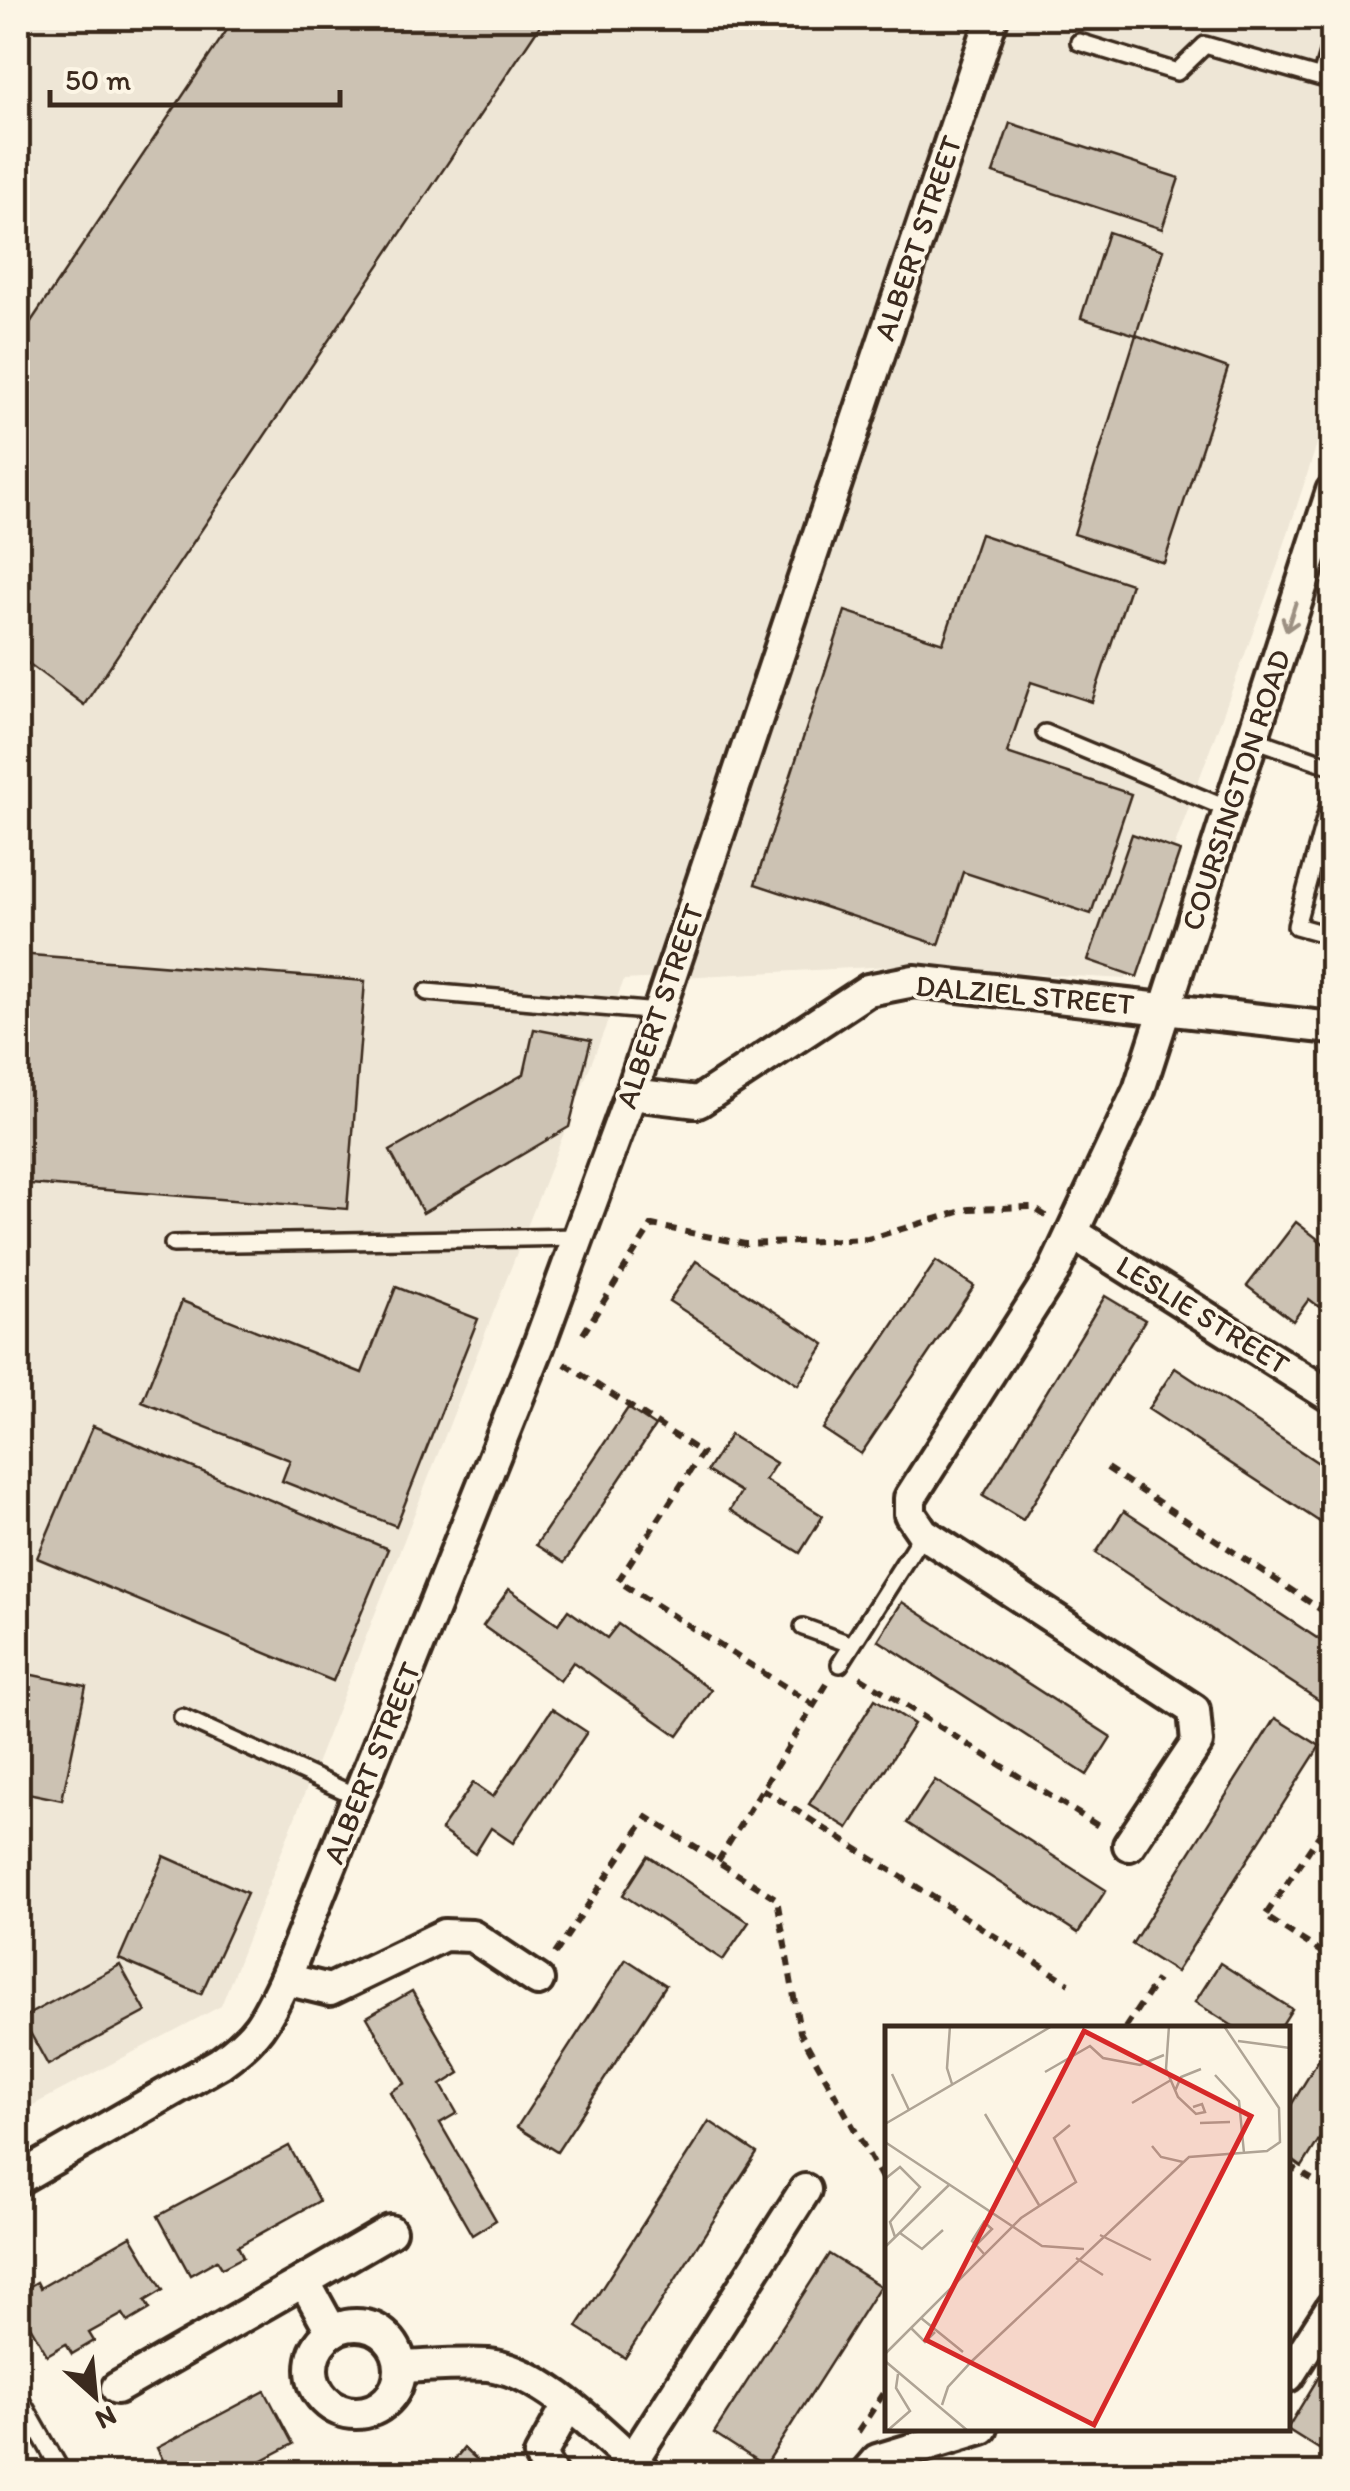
<svg xmlns="http://www.w3.org/2000/svg" width="1350" height="2491" font-family="Itim,sans-serif">
<rect width="100%" height="100%" fill="#fcf5e5"/>
<filter id="ink" filterUnits="userSpaceOnUse"><feTurbulence type="fractalNoise" baseFrequency=".01" numOctaves="2"/><feDisplacementMap in="SourceGraphic" scale="20" xChannelSelector="R" yChannelSelector="G"/><feConvolveMatrix kernelMatrix="1 2 1 2 8 2 1 2 1" color-interpolation-filters="sRGB"/></filter>
<g filter="url(#ink)">
<path fill="#eee6d6" d="M 18,18 L 1332,18 L 1332,398 L 1278,564 L 1126,979 L 891,966 L 624,980 L 221,2006 L 18,2113 Z"/>
<g fill="#ccc2b3" stroke="#3b2a1e" stroke-width="2.5">
<path d="M 235,18 L 545,18 L 84,705 L 28,663 L 18,679 L 18,341 Z"/>
<path d="M 1010,123 L 1179,178 L 1162,229 L 993,173 Z"/>
<path d="M 1108,232 L 1163,250 L 1136,335 L 1081,318 Z"/>
<path d="M 1136,335 L 1228,368 L 1164,563 L 1074,534 Z"/>
<path d="M 980,534 L 1131,584 L 1092,702 L 1031,682 L 1007,753 L 1131,794 L 1091,914 L 963,872 L 939,945 L 755,884 L 845,611 L 943,643 Z"/>
<path d="M 1132,834 L 1180,851 L 1137,977 L 1088,960 Z"/>
<path d="M 18,954 L 365,981 L 347,1209 L 18,1183 Z"/>
<path d="M 534,1029 L 591,1040 L 569,1127 L 423,1213 L 390,1151 L 524,1074 Z"/>
<path d="M 1296,1222 L 1332,1250 L 1332,1317 L 1309,1299 L 1293,1321 L 1247,1286 Z"/>
<path d="M 696,1261 L 825,1344 L 798,1385 L 669,1301 Z"/>
<path d="M 936,1261 L 974,1286 L 861,1454 L 823,1429 Z"/>
<path d="M 396,1287 L 478,1319 L 396,1526 L 282,1481 L 290,1460 L 142,1402 L 182,1301 L 362,1373 Z"/>
<path d="M 1105,1296 L 1145,1320 L 1023,1520 L 983,1496 Z"/>
<path d="M 1175,1368 L 1332,1472 L 1332,1530 L 1148,1409 Z"/>
<path d="M 628,1408 L 655,1426 L 564,1563 L 536,1545 Z"/>
<path d="M 93,1426 L 388,1549 L 333,1681 L 37,1558 Z"/>
<path d="M 730,1435 L 776,1463 L 765,1480 L 823,1516 L 800,1553 L 730,1510 L 741,1492 L 707,1471 Z"/>
<path d="M 1124,1511 L 1332,1648 L 1332,1709 L 1096,1553 Z"/>
<path d="M 509,1589 L 558,1624 L 568,1610 L 607,1638 L 618,1624 L 711,1690 L 678,1736 L 573,1662 L 560,1681 L 483,1626 Z"/>
<path d="M 902,1602 L 1111,1737 L 1087,1775 L 878,1640 Z"/>
<path d="M 18,1672 L 86,1686 L 62,1800 L 18,1791 Z"/>
<path d="M 875,1699 L 914,1724 L 848,1828 L 809,1804 Z"/>
<path d="M 552,1709 L 587,1732 L 513,1843 L 491,1828 L 475,1854 L 441,1830 L 473,1783 L 493,1797 Z"/>
<path d="M 1275,1718 L 1320,1746 L 1176,1972 L 1132,1944 Z"/>
<path d="M 935,1780 L 1106,1890 L 1078,1933 L 907,1823 Z"/>
<path d="M 164,1856 L 247,1893 L 201,1994 L 119,1959 Z"/>
<path d="M 648,1856 L 749,1922 L 723,1960 L 623,1895 Z"/>
<path d="M 626,1959 L 666,1985 L 557,2152 L 517,2127 Z"/>
<path d="M 1220,1963 L 1292,2009 L 1280,2028 L 1236,2028 L 1195,2002 Z"/>
<path d="M 120,1965 L 146,2012 L 48,2065 L 22,2018 Z"/>
<path d="M 412,1991 L 460,2073 L 441,2085 L 457,2113 L 440,2123 L 496,2220 L 472,2235 L 390,2092 L 405,2083 L 367,2017 Z"/>
<path d="M 1332,2038 L 1332,2119 L 1302,2167 L 1288,2157 L 1288,2110 Z"/>
<path d="M 709,2121 L 757,2153 L 625,2358 L 577,2327 Z"/>
<path d="M 289,2146 L 319,2201 L 238,2246 L 243,2257 L 222,2268 L 217,2260 L 190,2275 L 158,2216 Z"/>
<path d="M 131,2236 L 163,2290 L 145,2301 L 150,2309 L 128,2322 L 123,2314 L 89,2333 L 94,2341 L 72,2354 L 66,2344 L 47,2355 L 18,2305 L 18,2293 L 37,2282 L 40,2288 Z"/>
<path d="M 829,2254 L 880,2286 L 765,2466 L 714,2433 Z"/>
<path d="M 1332,2355 L 1332,2428 L 1319,2449 L 1287,2429 Z"/>
<path d="M 265,2391 L 293,2444 L 236,2474 L 170,2474 L 157,2448 Z"/>
<path d="M 464,2448 L 493,2474 L 443,2474 Z"/>
</g>
<g fill="none" stroke-linecap="round" stroke-linejoin="round">
<g stroke="#3b2a1e" stroke-width="22">
<g id="lane">
<path d="M 1079,42 L 1177,72 L 1205,45 L 1332,81"/>
<path d="M 1321,77 L 1332,40"/>
<path d="M 1045,733 L 1228,809"/>
<path d="M 1251,738 L 1332,766"/>
<path d="M 1332,793 L 1296,926 L 1332,936"/>
<path d="M 427,992 L 658,1012"/>
<path d="M 173,1244 L 578,1237"/>
<path d="M 803,1627 L 850,1644"/>
<path d="M 840,1664 L 923,1533"/>
<path d="M 182,1717 L 358,1797"/>
<path d="M 18,2395 L 63,2474"/>
</g>
</g>
<g stroke="#3b2a1e" stroke-width="38">
<g id="street">
<path d="M 631,1094 L 698,1102 L 868,990 L 914,981 L 1332,1028"/>
<path d="M 1073,1233 L 1332,1397"/>
<path d="M 1129,1845 L 1197,1743 L 1194,1710 L 923,1533 L 910,1514 L 910,1498 L 1053,1273 L 1139,1090 L 1332,491"/>
<path d="M 285,1979 L 330,1990 L 444,1935 L 472,1936 L 538,1980"/>
<path d="M 18,2179 L 220,2063 C 259,2035 265,2021 285,1979 L 538,1347 L 631,1094 L 992,18"/>
<circle cx="356" cy="2369" r="44"/>
<path d="M 332,2332 L 304,2281 L 390,2231"/>
<path d="M 402,2367 C 430,2366 460,2363 488,2365 C 545,2371 605,2437 647,2474"/>
<path d="M 1288,2376 L 1332,2307"/>
<path d="M 117,2388 L 304,2281"/>
<path d="M 632,2461 L 805,2190"/>
<path d="M 551,2474 L 540,2456 L 568,2405"/>
<path d="M 865,2474 L 877,2460 L 982,2428"/>
</g>
</g>
<g stroke="#3b2a1e" stroke-width="6" stroke-dasharray="10 8" stroke-linecap="butt">
<path d="M 583,1334 L 652,1225 L 745,1244 L 868,1239 L 969,1209 L 1032,1207 L 1046,1216"/>
<path d="M 565,1364 L 702,1453 L 618,1581 L 814,1705"/>
<path d="M 1107,1468 L 1332,1617"/>
<path d="M 860,1677 L 1100,1827"/>
<path d="M 762,1789 L 1069,1983"/>
<path d="M 1332,1816 L 1265,1916 L 1332,1959"/>
<path d="M 718,1861 L 827,1684"/>
<path d="M 555,1954 L 647,1817 L 777,1899 L 800,2032 L 888,2189"/>
<path d="M 1125,2028 L 1157,1980"/>
<path d="M 1288,2165 L 1328,2189"/>
<path d="M 858,2432 L 888,2387"/>
</g>
<use href="#lane" stroke="#fcf5e5" stroke-width="15"/>
<use href="#street" stroke="#fcf5e5" stroke-width="30"/>
</g>
<defs><path id="oneway-shaft" d="M-6 0H5M1.5-3L5.5 0L1.5 3" fill="none" stroke-width="1.6" stroke-linecap="round" stroke-linejoin="round" transform="scale(2.5)"/></defs>
<use stroke="#9c9082" href="#oneway-shaft" transform="translate(1291 617) rotate(108)"/>
</g>
<g text-anchor="middle" stroke-width="8" stroke-linejoin="round" paint-order="stroke">
<g font-size="30" fill="#3b2a1e" stroke="#fcf5e5">
<text transform="translate(918 238) rotate(-71)" y="10">ALBERT STREET</text>
<text transform="translate(1236 790) rotate(-72)" y="10">COURSINGTON ROAD</text>
<text transform="translate(1025 995) rotate(5)" y="10">DALZIEL STREET</text>
<text transform="translate(660 1006) rotate(-71)" y="10">ALBERT STREET</text>
<text transform="translate(1203 1315) rotate(32)" y="10">LESLIE STREET</text>
<text transform="translate(372 1763) rotate(-68)" y="10">ALBERT STREET</text>
</g>
</g>
<g transform="translate(885 2026)">
<rect width="405" height="405" fill="#fcf5e5"/>
<path fill="none" stroke="#afa495" stroke-width="2.5" d="M 65,0 L 62,42 L 67,58M 284,0 L 281,43 L 293,71 L 311,88 L 320,86 L 317,78 L 308,81M 353,15 L 405,22M 160,46 L 205,20 L 218,32 L 255,39 L 279,29M 7,48 L 24,84M 330,49 L 354,75 L 359,127M 290,65 L 296,51 L 316,43M 247,77 L 286,54M 100,88 L 154,179M 315,97 L 345,96M 0,98 L 167,0M 0,116 L 157,220 L 199,223M 267,120 L 276,131 L 298,136M 0,153 L 15,141 L 35,161 L 5,196 L 10,211M 15,207 L 37,223 L 58,204M 215,209 L 266,234M 91,219 L 107,203 L 99,196 L 87,215 L 91,219 L 100,229M 0,221 L 65,158M 191,232 L 218,249M 36,292 L 78,326M 26,302 L 40,316 L 50,306M 0,328 L 136,192 L 191,156 L 169,112 L 185,99M 0,335 L 83,405M 57,379 L 63,361 L 87,335 L 304,131 L 382,125 L 395,116 L 394,82 L 339,0M 2,405 L 25,385 L 11,362 L 13,348"/>
<path fill="#d62828" fill-opacity="0.15" stroke="#d62828" stroke-width="5" d="M 199,5 L 366,90 L 209,399 L 41,314 Z"/>
<rect width="405" height="405" fill="none" stroke="#3b2a1e" stroke-width="5"/>
</g>
<rect width="1350" height="2491" fill="none" stroke="#fcf5e5" stroke-width="60"/>
<rect x="30" y="30" width="1290" height="2431" fill="none" stroke="#3b2a1e" stroke-width="4" filter="url(#ink)"/>
<g transform="translate(95 2396) rotate(153)" stroke="#fcf5e5" stroke-width="8" paint-order="stroke">
<path d="M0-8L18 38L0 25L-18 38Z" fill="#3b2a1e"/>
<text y="-15" font-size="28" font-weight="bold" text-anchor="middle" fill="#3b2a1e">N</text>
</g>
<path d="M50 90v15h290v-15" fill="none" stroke="#3b2a1e" stroke-width="5"/>
<text x="65" y="90" font-size="30" fill="#3b2a1e" stroke="#fcf5e5" stroke-width="8" paint-order="stroke">50 m</text>
</svg>
